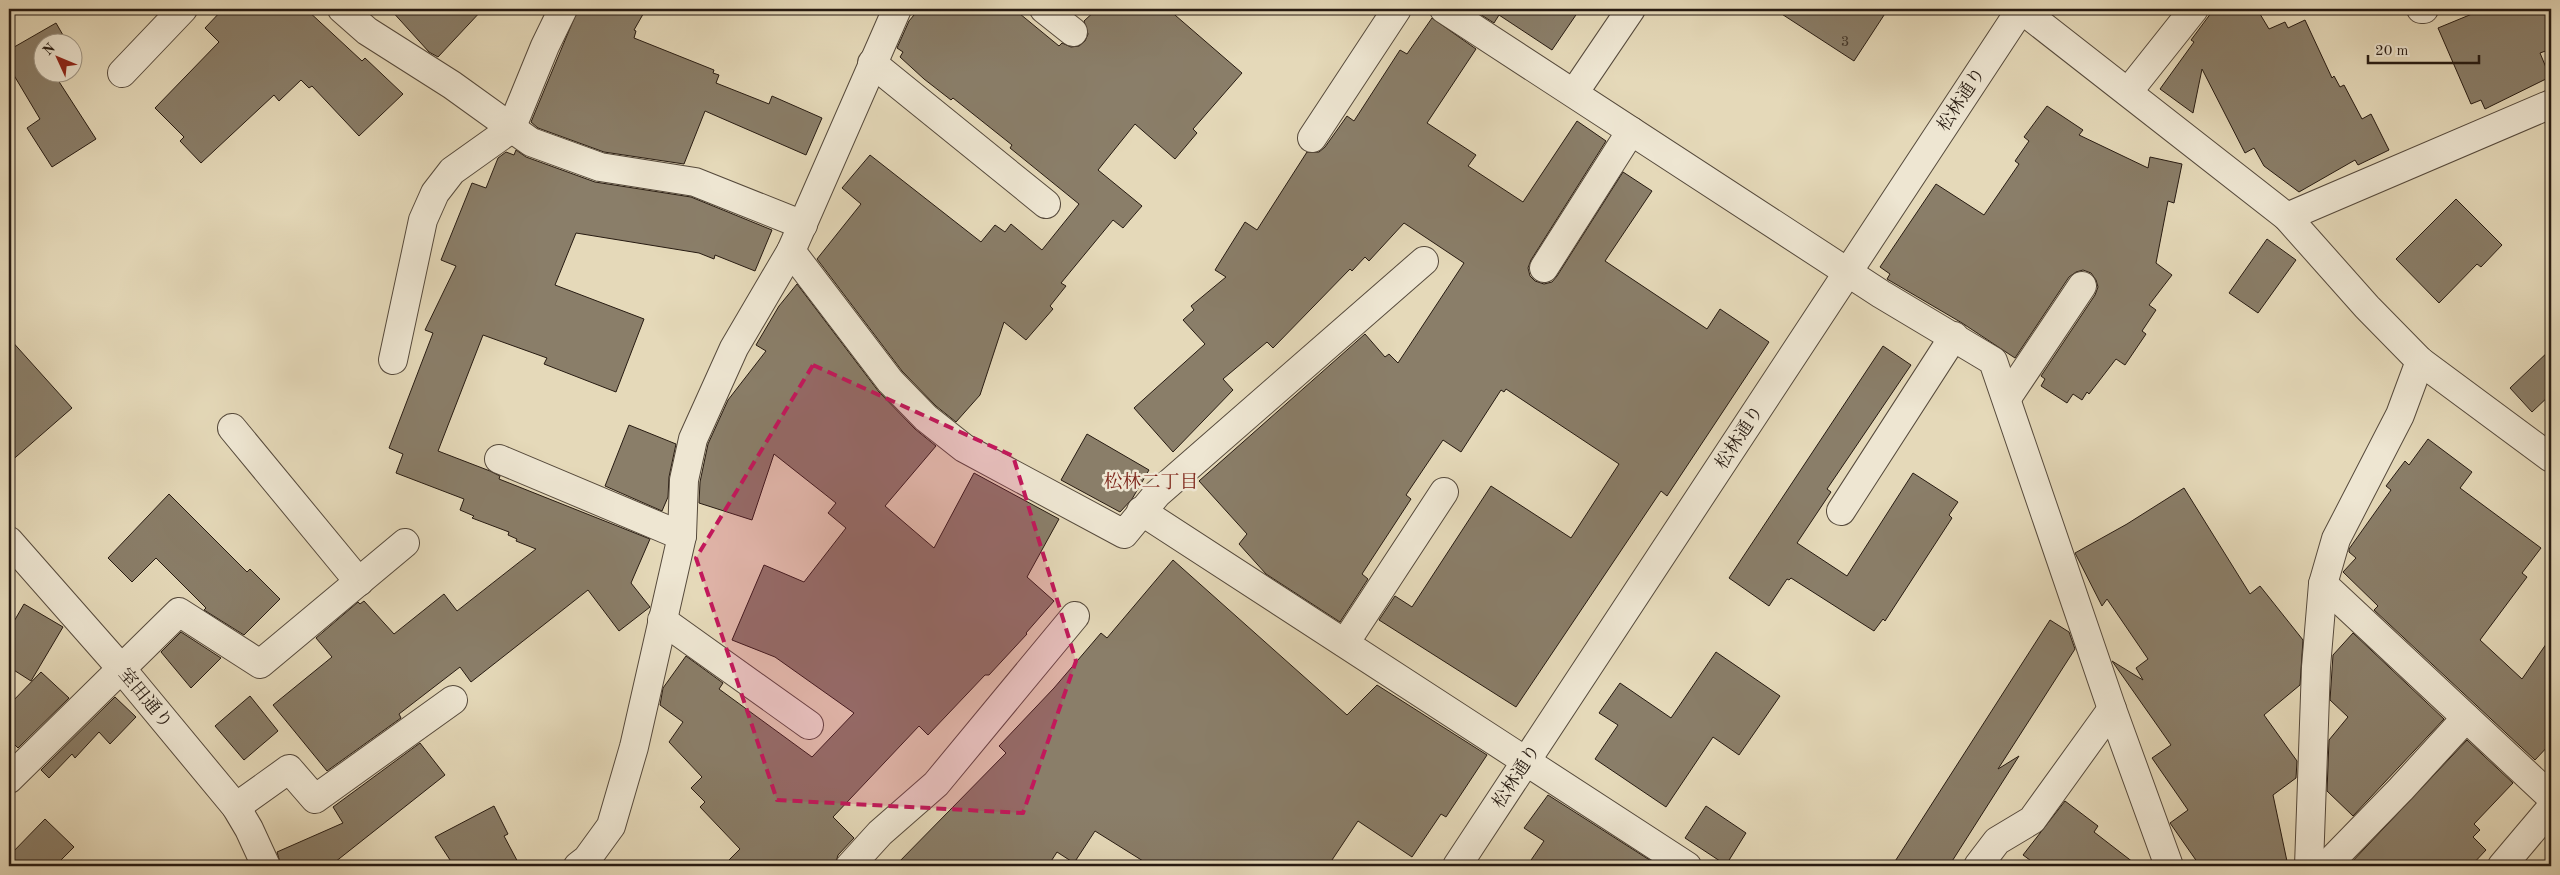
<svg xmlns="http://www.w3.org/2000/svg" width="2560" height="875" font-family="'Old Standard TT','Noto Serif JP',serif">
<rect width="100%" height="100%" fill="#e5d9b9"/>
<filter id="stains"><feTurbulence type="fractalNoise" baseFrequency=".004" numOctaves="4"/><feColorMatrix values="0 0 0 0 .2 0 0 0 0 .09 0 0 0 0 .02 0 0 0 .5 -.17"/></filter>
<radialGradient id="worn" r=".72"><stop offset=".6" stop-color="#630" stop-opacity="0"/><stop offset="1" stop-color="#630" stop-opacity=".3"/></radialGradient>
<g fill="#8a7e69" stroke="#271b12">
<path d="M 223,9 L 306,9 L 362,61 L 365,58 L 403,94 L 359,136 L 312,86 L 309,88 L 301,80 L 279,101 L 274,95 L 201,163 L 180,141 L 184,137 L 155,108 L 219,42 L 205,28 Z"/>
<path d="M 390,9 L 483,9 L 438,57 L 429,52 Z"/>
<path d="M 578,9 L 646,9 L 634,30 L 636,31 L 634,38 L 714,70 L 713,73 L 719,75 L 716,83 L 769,104 L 772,96 L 822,118 L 806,155 L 705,111 L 684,164 L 604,152 L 538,128 L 531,122 Z"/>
<path d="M 919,9 L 1014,9 L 1059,46 L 1062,43 L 1071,47 L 1079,46 L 1085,41 L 1088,34 L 1084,21 L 1097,9 L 1168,9 L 1242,73 L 1193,129 L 1197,133 L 1175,159 L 1135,124 L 1098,170 L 1142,206 L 1123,228 L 1113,220 L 1061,283 L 1066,286 L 1050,306 L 1053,309 L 1026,340 L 1004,322 L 980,395 L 956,422 L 936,406 L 902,371 L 817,259 L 861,204 L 842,188 L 870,155 L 981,242 L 995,225 L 1005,232 L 1011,224 L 1042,250 L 1079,204 L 1010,148 L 1012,145 L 953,98 L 951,100 L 924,79 L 900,57 L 903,52 L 897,48 L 909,21 Z"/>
<path d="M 1472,9 L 1580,9 L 1552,50 L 1499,15 L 1494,23 Z"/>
<path d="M 1774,9 L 1888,9 L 1854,61 Z"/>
<path d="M 2214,9 L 2257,9 L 2269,29 L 2285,22 L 2288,28 L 2305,20 L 2332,78 L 2334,76 L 2340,87 L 2344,85 L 2362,119 L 2371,114 L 2389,150 L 2358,165 L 2355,160 L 2299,192 L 2264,166 L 2254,148 L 2245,153 L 2202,69 L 2193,113 L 2160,89 L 2194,42 L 2191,40 Z"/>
<path d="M 2484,9 L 2551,9 L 2551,49 L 2540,53 L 2550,77 L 2485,109 L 2481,100 L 2471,104 L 2438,28 Z"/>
<path d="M 1432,18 L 1476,49 L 1427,123 L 1476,155 L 1468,166 L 1523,202 L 1577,121 L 1606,141 L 1531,260 L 1528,268 L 1530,276 L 1535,281 L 1544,284 L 1552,282 L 1557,276 L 1623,172 L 1652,191 L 1605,261 L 1707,329 L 1720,309 L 1769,342 L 1667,496 L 1661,491 L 1516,707 L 1379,620 L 1395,596 L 1412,607 L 1491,486 L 1571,538 L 1619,464 L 1506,389 L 1504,392 L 1501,390 L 1461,452 L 1443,440 L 1406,495 L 1411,499 L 1362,574 L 1368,579 L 1340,622 L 1266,574 L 1239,544 L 1247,534 L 1199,481 L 1365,334 L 1385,357 L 1389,354 L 1398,363 L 1464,263 L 1404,223 L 1369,261 L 1365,257 L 1352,271 L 1350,269 L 1273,348 L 1267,342 L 1223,379 L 1233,390 L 1173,452 L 1134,408 L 1205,344 L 1183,320 L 1194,310 L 1191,306 L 1226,277 L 1215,270 L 1245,222 L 1257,230 L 1307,152 L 1319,152 L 1325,147 L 1347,116 L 1354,121 L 1400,50 L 1407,54 Z"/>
<path d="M 56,23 L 67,42 L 42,42 L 42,72 L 64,72 L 56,77 L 96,139 L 52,167 L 27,128 L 40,119 L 9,67 L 9,50 Z"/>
<path d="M 2047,106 L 2083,130 L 2079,135 L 2148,168 L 2150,157 L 2182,164 L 2174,203 L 2168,201 L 2156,263 L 2172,275 L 2149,305 L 2156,310 L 2142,331 L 2146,334 L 2125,365 L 2116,359 L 2089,394 L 2087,392 L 2082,400 L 2073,394 L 2067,403 L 2041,386 L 2045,379 L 2041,376 L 2095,295 L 2098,287 L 2096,280 L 2091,273 L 2083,270 L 2076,272 L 2069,277 L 2015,358 L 1962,323 L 1887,279 L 1890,274 L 1880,267 L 1936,184 L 1984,215 L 2019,164 L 2015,161 L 2029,141 L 2024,137 Z"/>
<path d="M 516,150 L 526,157 L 595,182 L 691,197 L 772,230 L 755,271 L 715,255 L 714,259 L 699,253 L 576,233 L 555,285 L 644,319 L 616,392 L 544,364 L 547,358 L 483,335 L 438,451 L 490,471 L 500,476 L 499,479 L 650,539 L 631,583 L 650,607 L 619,631 L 588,590 L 471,682 L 460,667 L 399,714 L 401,718 L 327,771 L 273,705 L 332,657 L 316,638 L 358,602 L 360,604 L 364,601 L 394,634 L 444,594 L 457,611 L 536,549 L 516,541 L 517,539 L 508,535 L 509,532 L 472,518 L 474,516 L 460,510 L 464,499 L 396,473 L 403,454 L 389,448 L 433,333 L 425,330 L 456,266 L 441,260 L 472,183 L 486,188 L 498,158 L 506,152 L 514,155 Z"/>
<path d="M 2456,199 L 2502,245 L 2481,267 L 2477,264 L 2439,303 L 2396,259 Z"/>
<path d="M 2267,239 L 2296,260 L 2258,313 L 2229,293 Z"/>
<path d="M 797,284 L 879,392 L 915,429 L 936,446 L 885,506 L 934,548 L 974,473 L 1059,519 L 1027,577 L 1054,601 L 1026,633 L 1027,634 L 989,675 L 985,675 L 928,735 L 919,726 L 833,817 L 854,838 L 838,855 L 835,866 L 723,866 L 740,849 L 700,807 L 705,802 L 691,788 L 702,777 L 669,742 L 683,722 L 660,705 L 663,688 L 686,656 L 723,683 L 719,689 L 812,757 L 854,713 L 775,657 L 732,640 L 764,565 L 804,582 L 846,528 L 828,513 L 836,503 L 774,454 L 752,520 L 699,503 L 700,482 L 708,444 L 728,400 L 766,351 L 756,345 L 779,306 Z"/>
<path d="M 9,338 L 72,408 L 9,463 Z"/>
<path d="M 1883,346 L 1911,365 L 1827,489 L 1831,492 L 1797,543 L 1847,576 L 1913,473 L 1958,502 L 1949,515 L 1952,518 L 1885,621 L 1883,619 L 1874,631 L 1791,578 L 1789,580 L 1787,579 L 1769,606 L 1729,578 Z"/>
<path d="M 2551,349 L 2551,394 L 2532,412 L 2510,388 Z"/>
<path d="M 629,425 L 676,444 L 669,477 L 668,497 L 662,511 L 605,486 Z"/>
<path d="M 1087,434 L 1149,470 L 1132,499 L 1120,512 L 1061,480 Z"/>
<path d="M 2428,439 L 2472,472 L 2460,488 L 2541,548 L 2522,573 L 2527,577 L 2480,640 L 2522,679 L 2551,637 L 2551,743 L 2535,760 L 2374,610 L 2378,606 L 2343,572 L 2356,558 L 2349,552 L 2349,549 L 2391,490 L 2386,486 L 2405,461 L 2409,465 Z"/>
<path d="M 2184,488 L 2250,594 L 2260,586 L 2303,640 L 2300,685 L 2264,715 L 2297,761 L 2296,778 L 2273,795 L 2288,866 L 2200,866 L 2170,823 L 2188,810 L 2152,758 L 2171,745 L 2112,661 L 2143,680 L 2136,668 L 2148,659 L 2107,599 L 2102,606 L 2075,553 L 2127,524 Z"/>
<path d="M 169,494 L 247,572 L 250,569 L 280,599 L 244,635 L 204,610 L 206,608 L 156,558 L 132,582 L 108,558 Z"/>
<path d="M 1173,560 L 1347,715 L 1377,685 L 1487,755 L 1446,817 L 1441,814 L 1412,857 L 1358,821 L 1328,866 L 1151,866 L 1095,831 L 1074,863 L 1057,852 L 1048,866 L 895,866 L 1006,753 L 999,746 L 1054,688 L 1101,633 L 1107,638 Z"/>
<path d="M 24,604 L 63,627 L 31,681 L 9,667 L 9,630 Z"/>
<path d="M 2050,620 L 2069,632 L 2075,649 L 1998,769 L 2019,756 L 1949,866 L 1892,866 Z"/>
<path d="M 181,632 L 221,658 L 191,688 L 161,652 Z"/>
<path d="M 2353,633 L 2444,719 L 2353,816 L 2327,791 L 2329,740 L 2348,717 L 2330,700 L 2333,655 Z"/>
<path d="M 1716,652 L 1780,696 L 1739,755 L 1713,737 L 1666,807 L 1595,759 L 1618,725 L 1599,713 L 1620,683 L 1671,718 Z"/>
<path d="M 41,672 L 69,698 L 18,748 L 9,739 L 9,705 Z"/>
<path d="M 250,696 L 278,731 L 244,760 L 215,726 Z"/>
<path d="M 115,697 L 136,717 L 110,744 L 99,732 L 75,758 L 72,754 L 49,778 L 41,770 Z"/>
<path d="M 2467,740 L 2513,783 L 2474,824 L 2480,830 L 2473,837 L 2486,850 L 2471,866 L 2348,866 Z"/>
<path d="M 420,743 L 445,775 L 330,866 L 281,866 L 277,852 L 343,823 L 333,807 Z"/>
<path d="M 1548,795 L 1659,866 L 1527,866 L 1544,841 L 1524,828 Z"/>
<path d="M 2065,801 L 2098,826 L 2094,832 L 2138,866 L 2038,866 L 2023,855 Z"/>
<path d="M 494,806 L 508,834 L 504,836 L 520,866 L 454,866 L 435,837 Z"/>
<path d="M 1706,806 L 1746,833 L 1726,865 L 1685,838 Z"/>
<path d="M 45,819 L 74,847 L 55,866 L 9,866 L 9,856 Z"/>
</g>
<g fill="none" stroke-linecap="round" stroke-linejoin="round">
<g stroke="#564a3c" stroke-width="30">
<g id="minor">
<path d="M 342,9 L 367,31 L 452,85 L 531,142 L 600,167 L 695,182 L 803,225"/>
<path d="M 1044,9 L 1073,32"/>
<path d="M 1444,9 L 1881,294 L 1993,361 L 2112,709 L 2169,866"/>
<path d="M 2021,9 L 2287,217 L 2367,307 L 2420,361 L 2551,458"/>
<path d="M 2421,9 L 2424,9"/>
<path d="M 872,63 L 1046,204"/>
<path d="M 122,73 L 183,9"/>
<path d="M 2128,92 L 2194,9"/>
<path d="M 1574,93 L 1631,9"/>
<path d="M 1312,138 L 1397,9"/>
<path d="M 2287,217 L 2551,104"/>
<path d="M 791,251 L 890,381 L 926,418 L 964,448 L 1124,534 L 1157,494 L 1424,261"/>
<path d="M 1544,268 L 1631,131"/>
<path d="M 393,360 L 423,220 L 435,193 L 452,171 L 511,129 L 545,46 L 563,9"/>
<path d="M 2007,398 L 2082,286"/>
<path d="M 232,428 L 359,582"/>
<path d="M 499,459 L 682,536"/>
<path d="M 1141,511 L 1687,866"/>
<path d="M 1841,511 L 1954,336"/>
<path d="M 9,541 L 120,667 L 236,807 L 249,829 L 266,866"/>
<path d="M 2323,584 L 2551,797"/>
<path d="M 662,620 L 809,725"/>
<path d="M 1345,643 L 1444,492"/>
<path d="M 9,779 L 179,612 L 260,664 L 405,543"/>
<path d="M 236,807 L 289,769 L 315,799 L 453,700"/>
<path d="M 578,866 L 587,859 L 611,826 L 634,747 L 682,536 L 684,480 L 693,439 L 734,348 L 791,251 L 897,9"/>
<path d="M 850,866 L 880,833 L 936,784 L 1075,616"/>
<path d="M 1457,866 L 2021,9"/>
<path d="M 1978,866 L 1997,841 L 2032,820 L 2112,709"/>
<path d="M 2309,866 L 2316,667 L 2323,584 L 2336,539 L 2400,415 L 2420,361"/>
<path d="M 2326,866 L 2401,789 L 2466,718"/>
<path d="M 2502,866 L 2551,808"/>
</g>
</g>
<use href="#minor" stroke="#eee6d2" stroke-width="28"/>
</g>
<path fill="#c2185b" fill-opacity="0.2" stroke="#c2185b" stroke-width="4" stroke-dasharray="10 6" stroke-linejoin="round" d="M 813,365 L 1013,456 L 1076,661 L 1023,813 L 777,800 L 696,558 Z"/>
<g text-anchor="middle" stroke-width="5" stroke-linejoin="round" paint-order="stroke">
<g font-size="15" fill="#403428">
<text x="1845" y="46">3</text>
</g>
<g font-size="18" fill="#271b12" stroke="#eee6d2">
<text transform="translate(1961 99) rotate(-57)" y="6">松林通り</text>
<text transform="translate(1739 437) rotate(-57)" y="6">松林通り</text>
<text transform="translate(146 698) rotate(50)" y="6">室田通り</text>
<text transform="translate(1516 776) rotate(-57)" y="6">松林通り</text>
</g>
<g font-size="19" fill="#7a1f14" stroke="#eee6d2">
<text x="1151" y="488">松林二丁目</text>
</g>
</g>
<rect width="2560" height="875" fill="none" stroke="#e5d9b9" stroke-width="30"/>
<rect x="10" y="10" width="2540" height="855" fill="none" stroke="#271b12" stroke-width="2.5"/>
<rect x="15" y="15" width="2530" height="845" fill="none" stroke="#271b12"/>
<g transform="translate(58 58) rotate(314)"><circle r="24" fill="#eee6d2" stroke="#9e9585"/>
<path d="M0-4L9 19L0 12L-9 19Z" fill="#8f2418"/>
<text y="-8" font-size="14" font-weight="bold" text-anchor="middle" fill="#271b12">N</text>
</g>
<path d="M2368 55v8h111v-8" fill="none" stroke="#271b12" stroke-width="2.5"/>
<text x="2375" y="55" font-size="15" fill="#271b12" stroke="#eee6d2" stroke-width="4" paint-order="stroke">20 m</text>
<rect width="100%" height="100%" filter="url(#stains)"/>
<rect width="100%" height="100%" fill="url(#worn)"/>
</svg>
